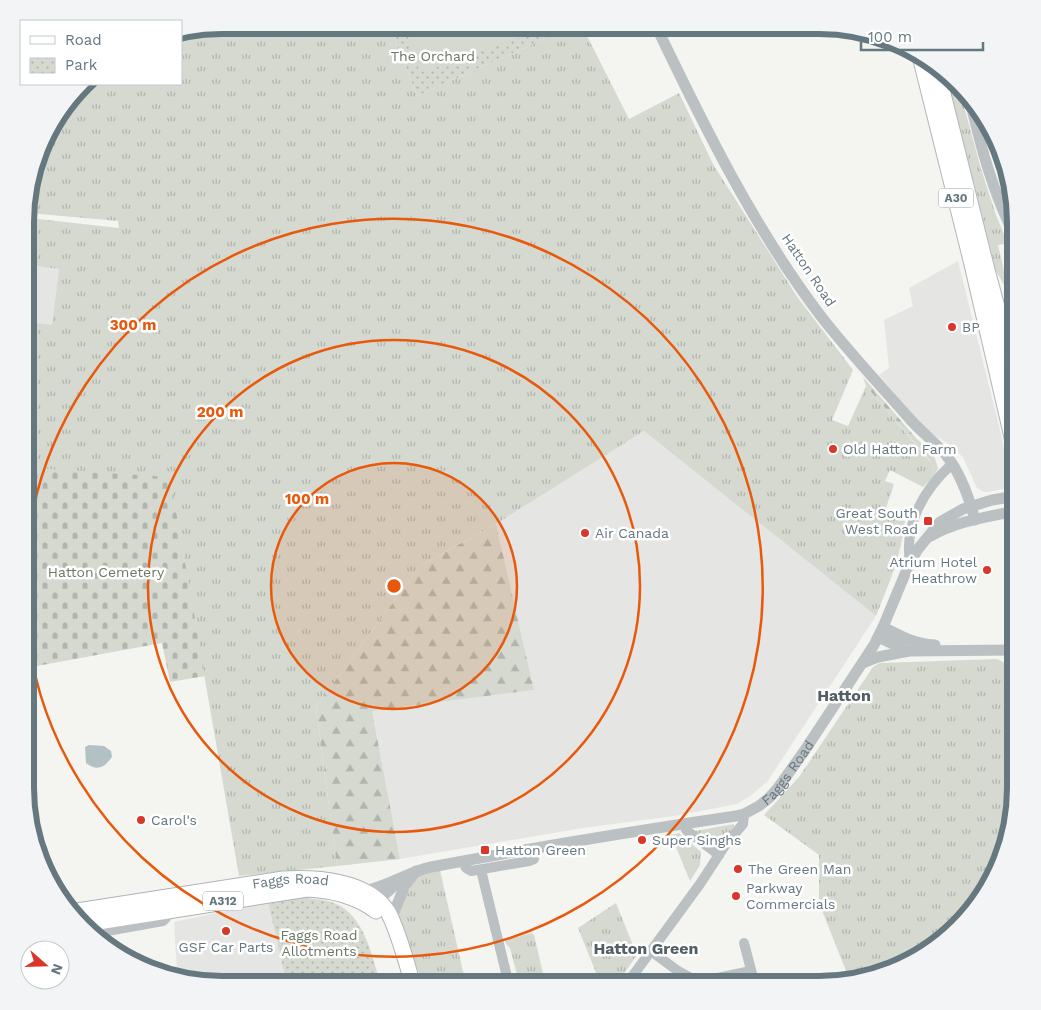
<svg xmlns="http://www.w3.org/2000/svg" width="1041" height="1010" font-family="'Work Sans',sans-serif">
<defs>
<pattern id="grass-tufts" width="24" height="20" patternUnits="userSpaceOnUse" patternTransform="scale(1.25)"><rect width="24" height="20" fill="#d5d9d0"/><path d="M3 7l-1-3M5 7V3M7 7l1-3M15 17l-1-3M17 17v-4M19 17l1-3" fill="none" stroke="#b0b5ae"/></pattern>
<pattern id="forest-firs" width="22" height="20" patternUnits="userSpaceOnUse" patternTransform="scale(1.25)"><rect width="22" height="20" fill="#d5d9d0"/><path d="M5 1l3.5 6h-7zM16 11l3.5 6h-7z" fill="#b0b5ae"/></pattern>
<pattern id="cemetery-stones" width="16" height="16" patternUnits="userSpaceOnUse" patternTransform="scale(1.25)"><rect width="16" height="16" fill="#d5d9d0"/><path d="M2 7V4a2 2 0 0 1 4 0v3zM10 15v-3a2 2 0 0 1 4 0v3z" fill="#b0b5ae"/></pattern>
<pattern id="park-dots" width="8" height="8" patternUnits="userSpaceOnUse" patternTransform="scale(1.25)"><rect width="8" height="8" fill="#d5d9d0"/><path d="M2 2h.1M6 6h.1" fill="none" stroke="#b0b5ae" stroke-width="1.8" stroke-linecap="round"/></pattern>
</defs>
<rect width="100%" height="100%" fill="#f4f4f1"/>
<g fill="#e5e5e4">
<path d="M 958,261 L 1001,434 L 1011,483 L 1009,488 L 988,492 L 984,492 L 977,488 L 963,457 L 950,445 L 931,433 L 922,425 L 879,375 L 889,368 L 884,320 L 913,306 L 909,288 Z"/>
<path d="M 28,265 L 59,269 L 52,326 L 28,322 Z"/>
<path d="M 644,431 L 876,616 L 767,782 L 749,797 L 737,804 L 674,816 L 583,828 L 400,859 L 372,711 L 534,690 L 496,524 Z"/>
<path d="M 268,902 L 287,985 L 210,985 L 172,975 L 177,973 L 174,922 Z"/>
</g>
<g fill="url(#grass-tufts)">
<path d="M 222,25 L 389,25 L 417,96 L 573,26 L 582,26 L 629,119 L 679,93 L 713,164 L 798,298 L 853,370 L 832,420 L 848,426 L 866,386 L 934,466 L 932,473 L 934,476 L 923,487 L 890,470 L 885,481 L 894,484 L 884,514 L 905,521 C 901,557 889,583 876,616 L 644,431 L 496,524 L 420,566 L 316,707 L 337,866 L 239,876 L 170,478 L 27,468 L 28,322 L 52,325 L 59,269 L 28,265 L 29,218 L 119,228 L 118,221 L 29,213 L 29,184 L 51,124 L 84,84 L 181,84 L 181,32 Z"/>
<path d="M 947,77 L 959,88 L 981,169 L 996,215 L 1005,237 L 1016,256 L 1016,265 L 1004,244 L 998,245 L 1009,293 L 996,271 Z"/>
<path d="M 997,659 L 1016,668 L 1016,800 L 996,875 L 939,944 L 882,974 L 850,981 L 819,903 L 819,855 L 764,815 L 799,777 L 873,667 L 880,663 Z"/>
<path d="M 734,824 L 734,827 L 719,844 L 716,845 L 695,831 Z"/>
<path d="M 679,833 L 701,852 L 700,865 L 690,881 L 671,835 Z"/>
<path d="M 440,870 L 466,985 L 423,985 L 398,914 L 413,881 L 421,873 Z"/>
<path d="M 616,903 L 637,955 L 616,985 L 601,985 L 578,928 Z"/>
<path d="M 532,933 L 534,935 L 545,982 L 540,985 L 517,985 L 519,982 L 510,948 L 506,944 L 505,940 Z"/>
</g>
<g fill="url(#forest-firs)">
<path d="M 863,377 L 916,438 L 934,456 L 938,468 L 934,476 L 932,473 L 934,466 L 928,458 L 866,386 Z"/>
<path d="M 496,524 L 534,690 L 372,711 L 400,859 L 337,866 L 316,707 L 420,566 Z"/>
</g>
<path fill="url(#cemetery-stones)" d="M 27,468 L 170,477 L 205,676 L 170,682 L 162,643 L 26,668 Z"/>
<g fill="url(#park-dots)">
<path d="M 389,25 L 573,26 L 417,96 Z"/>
<path d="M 299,897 C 311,899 324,899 334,903 C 365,915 372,957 381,985 L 287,985 L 268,902 Z"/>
</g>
<path fill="#d5d9d0" d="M 404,25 L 539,26 L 541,30 L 420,73 Z"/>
<path fill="#b2c2c4" d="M 89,745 L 104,746 L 111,751 L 112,757 C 105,767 97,772 86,763 L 85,747 Z"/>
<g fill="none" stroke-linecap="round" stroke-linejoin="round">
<g stroke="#aeb4b7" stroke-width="17">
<g id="primary">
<path id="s2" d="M 71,912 L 283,879 C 316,877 368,880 388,912 C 398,930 407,964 413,985"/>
<path d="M 85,924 L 307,889 C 331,890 356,896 376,911"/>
</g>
</g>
<g stroke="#b0b5b7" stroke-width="18">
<g id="trunk">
<path d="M 920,54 L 972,262 L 1016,452"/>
<path d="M 936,68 L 987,272 L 1016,380"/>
</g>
</g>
<g stroke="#bbc0c2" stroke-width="10">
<path d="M 910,562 C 904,524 924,489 952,464"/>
<path d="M 684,824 L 686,830 L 719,855"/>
<path d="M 463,861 L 466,868 L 471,871 L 529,861 L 534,859 L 535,848"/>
<path d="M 481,870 L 509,985"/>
<path d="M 96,933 L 163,921 L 166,918 L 167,905"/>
<path d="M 744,943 L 755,985"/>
<path d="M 651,951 L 678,971 L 698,982 L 751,971"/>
<path d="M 626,985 L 700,884 L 726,844 L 743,824 L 744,814"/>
</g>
<g stroke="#bbc0c2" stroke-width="11">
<path d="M 656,26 C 703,124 754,228 820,315 C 847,350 879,384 909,418 C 920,431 935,442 946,455 C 961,474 969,497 975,520"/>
<path d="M 969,96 C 980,144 993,194 1016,238"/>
<path d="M 931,536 C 956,521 988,517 1016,511"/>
<path d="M 883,627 C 900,636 915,644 935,645"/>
<path d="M 878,637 L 908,651"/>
<path d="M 863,663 L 878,657 L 909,651 L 1016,650"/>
<path id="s1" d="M 363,891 C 386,888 407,872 431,867 C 532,848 634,831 736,816 L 744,814 L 759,806 L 769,798 L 778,788 L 805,750 L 874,645 L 883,627 L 910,562 L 918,549 L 940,522 L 963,509 L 992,500 L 1016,496"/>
<path d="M 374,904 L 403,878"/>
<path d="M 391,920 L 405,885 L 416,871"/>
</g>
<use href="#primary" stroke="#fff" stroke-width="15"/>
<use href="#trunk" stroke="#fff" stroke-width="16"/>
</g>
<circle cx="394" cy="586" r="123" fill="#e8590c" fill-opacity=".12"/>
<g fill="none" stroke="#e8590c" stroke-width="2.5">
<circle cx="394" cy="586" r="123"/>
<circle cx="394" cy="586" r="246"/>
<path d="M27 547A369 369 0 1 1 26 618"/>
</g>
<g fill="#da372b" stroke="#fff" stroke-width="2">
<circle cx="952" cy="327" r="5"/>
<circle cx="833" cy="449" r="5"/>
<rect x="923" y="516" width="10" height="10" rx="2.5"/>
<circle cx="585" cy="533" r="5"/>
<circle cx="987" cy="570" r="5"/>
<circle cx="141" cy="820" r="5"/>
<circle cx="642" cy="840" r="5"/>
<rect x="480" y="845" width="10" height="10" rx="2.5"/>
<circle cx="738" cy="869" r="5"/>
<circle cx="736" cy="896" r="5"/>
<circle cx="226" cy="931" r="5"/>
</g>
<g text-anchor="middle" stroke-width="5" stroke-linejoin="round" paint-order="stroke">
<g fill="#fff" stroke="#93a0a6" stroke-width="1">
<rect x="938.5" y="188.5" width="35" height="19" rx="4"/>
<rect x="203" y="891.5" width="40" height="19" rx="4"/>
</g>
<g font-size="12" font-weight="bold" fill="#657880">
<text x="956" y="202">A30</text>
<text x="223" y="905">A312</text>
</g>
<g font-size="14" fill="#6b7863" stroke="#fff">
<text x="433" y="61">The Orchard</text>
<text x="106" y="577">Hatton Cemetery</text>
<text x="319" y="940">Faggs Road<tspan x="319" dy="16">Allotments</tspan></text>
</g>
<g font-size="14" fill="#657880" stroke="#fff">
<text transform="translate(809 270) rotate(56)" y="5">Hatton Road</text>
<text dy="5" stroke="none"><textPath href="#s1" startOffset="451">Faggs Road</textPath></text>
<text dy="5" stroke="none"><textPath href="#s2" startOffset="222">Faggs Road</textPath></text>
</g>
<g font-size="14" fill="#657880" stroke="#fff" text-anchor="start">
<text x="962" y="332">BP</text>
<text x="843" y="454">Old Hatton Farm</text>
<text x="918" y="518" text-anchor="end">Great South<tspan x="918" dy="16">West Road</tspan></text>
<text x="595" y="538">Air Canada</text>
<text x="977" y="567" text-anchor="end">Atrium Hotel<tspan x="977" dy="16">Heathrow</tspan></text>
<text x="151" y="825">Carol's</text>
<text x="652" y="845">Super Singhs</text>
<text x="495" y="855">Hatton Green</text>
<text x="748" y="874">The Green Man</text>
<text x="746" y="893">Parkway<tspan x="746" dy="16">Commercials</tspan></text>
<text x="226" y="952" text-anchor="middle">GSF Car Parts</text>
</g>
<g font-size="16" font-weight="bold" fill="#526066" stroke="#fff">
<text x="844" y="701">Hatton</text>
<text x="646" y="954">Hatton Green</text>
</g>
</g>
<path d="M0 0H1041V1010H0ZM222 34H819A188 188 0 0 1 1007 222V788A188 188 0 0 1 819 976H222A188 188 0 0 1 34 788V222A188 188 0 0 1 222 34Z" fill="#f3f4f5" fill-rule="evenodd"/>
<path fill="none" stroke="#657880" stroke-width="6" d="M222 34H819A188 188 0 0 1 1007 222V788A188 188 0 0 1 819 976H222A188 188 0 0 1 34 788V222A188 188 0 0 1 222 34Z"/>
<circle cx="394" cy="586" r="8" fill="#e8590c" stroke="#fff" stroke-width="2.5"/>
<g font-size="15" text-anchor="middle" font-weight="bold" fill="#e8590c" stroke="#fff" stroke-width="5" stroke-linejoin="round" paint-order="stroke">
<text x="133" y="330">300 m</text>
<text x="220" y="417">200 m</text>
<text x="307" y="504">100 m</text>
</g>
<rect x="20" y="20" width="162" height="65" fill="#ffffff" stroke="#c1c9cc"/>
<rect x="30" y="36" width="25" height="8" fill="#ffffff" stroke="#c1c9cc"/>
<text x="65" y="45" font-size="15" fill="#657880">Road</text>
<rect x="30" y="58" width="25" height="15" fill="url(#park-dots)" stroke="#c1c9cc"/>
<text x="65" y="70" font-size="15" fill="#657880">Park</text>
<g transform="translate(45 965) rotate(110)"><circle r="24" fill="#ffffff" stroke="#c1c9cc"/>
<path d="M0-4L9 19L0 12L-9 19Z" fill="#da372b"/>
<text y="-8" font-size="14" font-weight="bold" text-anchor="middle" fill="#657880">N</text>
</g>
<path d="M861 42v8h122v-8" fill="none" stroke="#657880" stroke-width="2.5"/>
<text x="868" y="42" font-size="15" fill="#657880" stroke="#ffffff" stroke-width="4" paint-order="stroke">100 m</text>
</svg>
